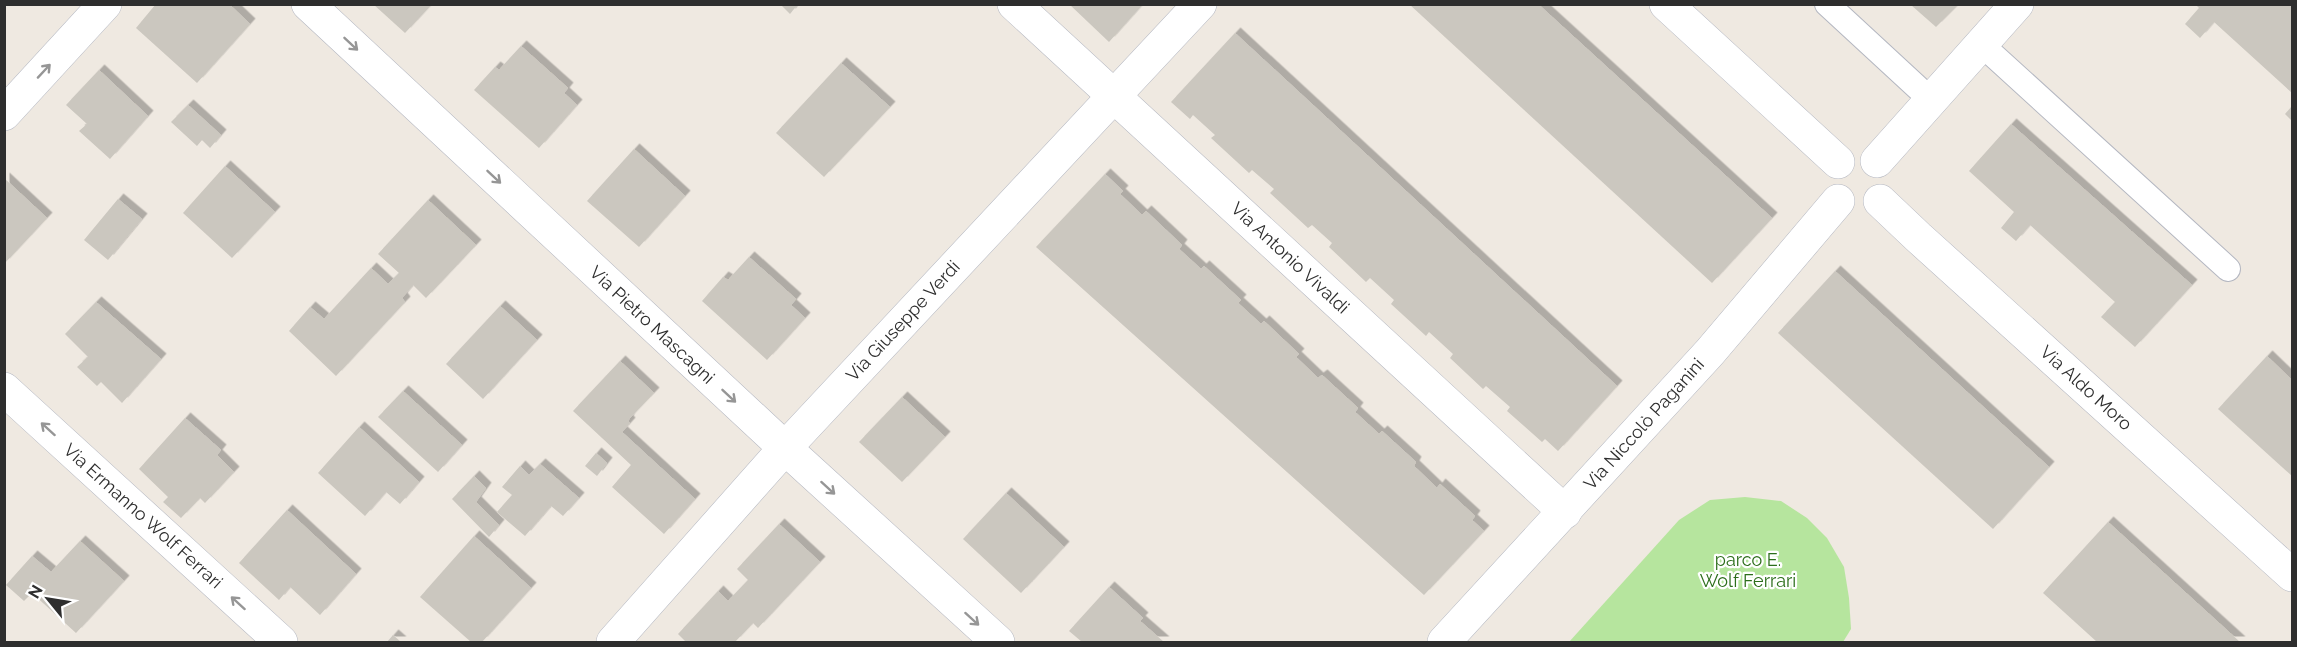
<svg xmlns="http://www.w3.org/2000/svg" width="2297" height="647" font-family="Raleway,sans-serif">
<defs>
<filter id="shadow"><feDropShadow dx="5.5" dy="-5.5" stdDeviation="0" flood-color="#0004"/></filter>
</defs>
<rect width="100%" height="100%" fill="#efe9e1"/>
<path fill="#b6e59e" d="M 1745,497 L 1781,501 L 1807,518 L 1827,538 L 1844,567 L 1849,598 L 1851,629 L 1843,642 L 1569,642 L 1679,520 L 1710,500 Z"/>
<g fill="#cbc7bf" filter="url(#shadow)">
<path d="M 156,4 L 229,4 L 250,24 L 197,83 L 136,28 Z"/>
<path d="M 373,4 L 432,4 L 405,33 Z"/>
<path d="M 780,4 L 798,4 L 790,14 Z"/>
<path d="M 1069,4 L 1143,4 L 1109,42 Z"/>
<path d="M 1409,4 L 1538,4 L 1772,218 L 1712,283 Z"/>
<path d="M 2195,4 L 2290,4 L 2292,7 L 2292,93 L 2214,22 L 2200,38 L 2185,24 L 2199,8 Z"/>
<path d="M 1911,5 L 1958,5 L 1936,27 Z"/>
<path d="M 1235,33 L 1617,386 L 1558,451 L 1545,439 L 1542,442 L 1507,411 L 1510,407 L 1486,386 L 1483,389 L 1450,358 L 1453,354 L 1429,332 L 1426,336 L 1391,304 L 1394,300 L 1370,278 L 1366,282 L 1329,247 L 1332,243 L 1312,225 L 1308,228 L 1270,193 L 1274,189 L 1252,170 L 1249,173 L 1211,138 L 1215,135 L 1193,115 L 1190,119 L 1171,102 Z"/>
<path d="M 521,46 L 568,88 L 564,93 L 577,105 L 539,148 L 474,90 L 495,67 L 499,70 Z"/>
<path d="M 841,63 L 890,107 L 824,177 L 776,133 Z"/>
<path d="M 99,70 L 148,116 L 110,159 L 79,131 L 87,124 L 66,105 Z"/>
<path d="M 188,105 L 221,135 L 210,148 L 202,140 L 197,146 L 171,122 Z"/>
<path d="M 2292,106 L 2292,121 L 2285,114 Z"/>
<path d="M 2011,124 L 2192,285 L 2135,347 L 2101,317 L 2115,302 L 2030,225 L 2016,241 L 2001,228 L 2014,212 L 1969,171 Z"/>
<path d="M 634,149 L 685,196 L 639,247 L 587,201 Z"/>
<path d="M 225,166 L 275,212 L 232,258 L 183,213 Z"/>
<path d="M 1105,174 L 1123,191 L 1120,194 L 1142,215 L 1146,211 L 1182,245 L 1179,249 L 1201,269 L 1204,266 L 1241,300 L 1238,303 L 1261,324 L 1264,321 L 1299,354 L 1296,357 L 1318,378 L 1322,375 L 1358,408 L 1355,412 L 1379,434 L 1382,431 L 1416,462 L 1414,466 L 1437,488 L 1440,484 L 1475,516 L 1472,520 L 1484,531 L 1424,595 L 1036,247 Z"/>
<path d="M 4,178 L 47,218 L 4,264 Z"/>
<path d="M 118,199 L 142,219 L 108,260 L 84,240 Z"/>
<path d="M 428,200 L 476,245 L 426,298 L 413,285 L 402,298 L 405,302 L 336,376 L 289,331 L 310,307 L 324,319 L 371,268 L 388,284 L 399,273 L 378,254 Z"/>
<path d="M 749,257 L 796,299 L 791,305 L 805,318 L 767,360 L 702,301 L 723,277 L 728,280 Z"/>
<path d="M 1835,271 L 2049,467 L 1993,529 L 1778,333 Z"/>
<path d="M 96,302 L 161,359 L 122,403 L 101,382 L 97,386 L 77,367 L 88,357 L 65,334 Z"/>
<path d="M 500,306 L 537,340 L 483,399 L 446,364 Z"/>
<path d="M 2267,356 L 2292,380 L 2292,476 L 2218,409 Z"/>
<path d="M 620,361 L 654,393 L 630,418 L 628,421 L 630,423 L 622,432 L 695,499 L 664,534 L 612,487 L 631,465 L 573,411 Z"/>
<path d="M 403,391 L 462,445 L 438,472 L 378,417 Z"/>
<path d="M 902,397 L 945,437 L 902,482 L 859,442 Z"/>
<path d="M 185,418 L 221,450 L 217,455 L 234,472 L 205,503 L 200,498 L 181,518 L 163,502 L 168,497 L 139,469 Z"/>
<path d="M 359,427 L 419,482 L 400,504 L 386,492 L 365,516 L 318,473 Z"/>
<path d="M 596,453 L 607,463 L 597,476 L 585,466 Z"/>
<path d="M 540,464 L 579,498 L 563,516 L 551,506 L 525,536 L 497,512 L 512,495 L 502,487 L 520,466 L 529,475 Z"/>
<path d="M 474,476 L 486,488 L 476,502 L 499,525 L 489,537 L 452,499 Z"/>
<path d="M 1006,493 L 1064,547 L 1021,593 L 963,539 Z"/>
<path d="M 287,510 L 356,574 L 320,615 L 290,587 L 279,600 L 239,563 Z"/>
<path d="M 2108,522 L 2240,642 L 2097,642 L 2043,593 Z"/>
<path d="M 779,524 L 820,562 L 758,628 L 753,623 L 735,642 L 686,642 L 678,634 L 718,591 L 728,601 L 748,580 L 737,569 Z"/>
<path d="M 474,536 L 531,588 L 482,642 L 471,642 L 420,597 Z"/>
<path d="M 80,541 L 124,581 L 76,633 L 32,593 L 24,601 L 6,585 L 32,556 L 51,572 Z"/>
<path d="M 1109,587 L 1143,618 L 1140,621 L 1164,642 L 1082,642 L 1069,631 Z"/>
<path d="M 393,635 L 401,642 L 387,642 Z"/>
</g>
<g fill="none" stroke-linecap="round" stroke-linejoin="round">
<g stroke="#b4b7c1" stroke-width="26">
<g id="service">
<path d="M 1827,4 L 1931,100"/>
<path d="M 1981,44 L 2228,269"/>
</g>
</g>
<g stroke="#b4b7c1" stroke-width="34">
<g id="minor">
<path d="M 308,4 L 785,448 L 998,642"/>
<path d="M 1014,4 L 1565,512"/>
<path d="M 1666,4 L 1838,162"/>
<path d="M 4,114 L 105,4"/>
<path d="M 1877,161 L 2017,4"/>
<path d="M 1880,201 L 1918,237 L 2292,575"/>
<path d="M 4,389 L 281,642"/>
<path d="M 613,642 L 785,448 L 1200,4"/>
<path d="M 1444,642 L 1710,352 L 1838,201"/>
</g>
</g>
<use href="#service" stroke="#fff" stroke-width="24"/>
<use href="#minor" stroke="#fff" stroke-width="33"/>
</g>
<defs><path id="oneway-shaft" d="M-6 0H5M1.5-3L5.5 0L1.5 3" fill="none" stroke-width="1.6" stroke-linecap="round" stroke-linejoin="round" transform="scale(1.5)"/></defs>
<g stroke="#969696">
<use href="#oneway-shaft" transform="translate(351 44) rotate(43)"/>
<use href="#oneway-shaft" transform="translate(44 71) rotate(-47)"/>
<use href="#oneway-shaft" transform="translate(494 177) rotate(43)"/>
<use href="#oneway-shaft" transform="translate(729 396) rotate(43)"/>
<use href="#oneway-shaft" transform="translate(48 429) rotate(-138)"/>
<use href="#oneway-shaft" transform="translate(828 488) rotate(42)"/>
<use href="#oneway-shaft" transform="translate(238 603) rotate(-138)"/>
<use href="#oneway-shaft" transform="translate(972 619) rotate(42)"/>
</g>
<g text-anchor="middle" stroke-width="4.5" stroke-linejoin="round" paint-order="stroke">
<g font-size="18" fill="#2e2e2e" stroke="#fff">
<text transform="translate(1290 258) rotate(43)" y="6">Via Antonio Vivaldi</text>
<text transform="translate(903 321) rotate(-47)" y="6">Via Giuseppe Verdi</text>
<text transform="translate(652 325) rotate(43)" y="6">Via Pietro Mascagni</text>
<text transform="translate(2086 388) rotate(42)" y="6">Via Aldo Moro</text>
<text transform="translate(1644 424) rotate(-48)" y="6">Via Niccolò Paganini</text>
<text transform="translate(143 516) rotate(42)" y="6">Via Ermanno Wolf Ferrari</text>
</g>
<g font-size="18" fill="#2c6e1b" stroke="#fff">
<text x="1748" y="566">parco E.<tspan x="1748" dy="21">Wolf Ferrari</tspan></text>
</g>
</g>
<rect width="2297" height="647" fill="none" stroke="#2e2e2e" stroke-width="12"/>
<g transform="translate(48 599) rotate(300)" stroke="#ffffff" stroke-width="4.5" paint-order="stroke">
<path d="M0-4.5L10 22L0 15L-10 22Z" fill="#2e2e2e"/>
<text y="-9" font-size="16" font-weight="bold" text-anchor="middle" fill="#2e2e2e">N</text>
</g>
</svg>
